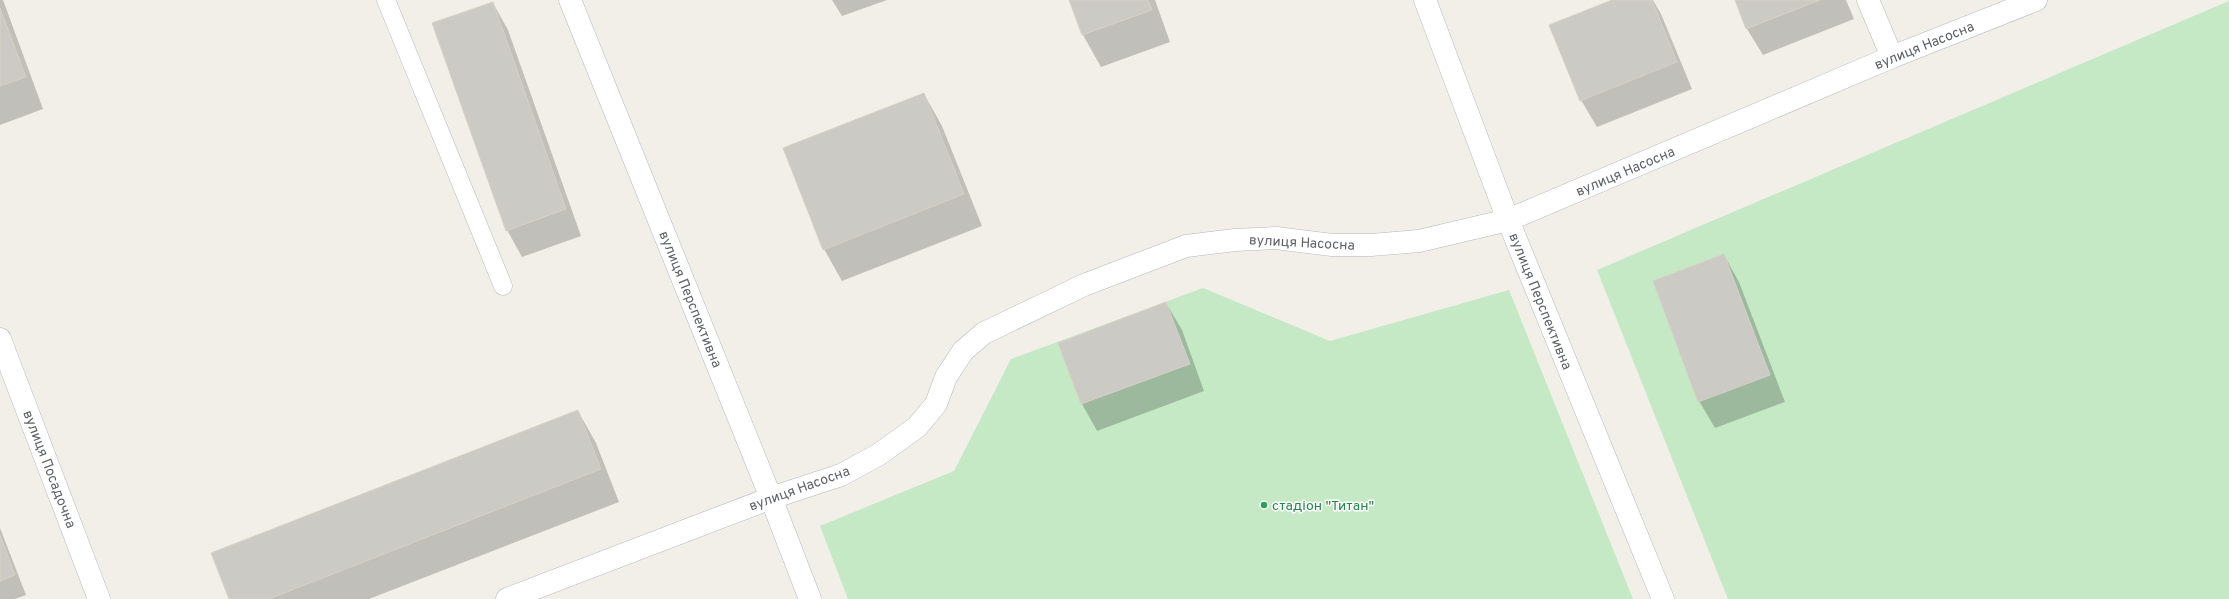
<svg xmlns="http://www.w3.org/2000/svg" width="2229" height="599" font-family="Overpass,sans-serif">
<rect width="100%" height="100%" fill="#f1efe8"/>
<g fill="#c5e8c5">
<path d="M 2229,1 L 2229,599 L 1728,599 L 1597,270 Z"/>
<path d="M 1203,288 L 1330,341 L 1509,290 L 1633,599 L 848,599 L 820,526 L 954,471 L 1011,359 Z"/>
</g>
<g fill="#0003">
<path d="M 0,0 L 3,0 L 43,109 L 0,125 Z"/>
<path d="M 832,0 L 887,0 L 842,16 Z"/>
<path d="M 1070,0 L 1155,0 L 1170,42 L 1101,67 L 1083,35 Z"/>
<path d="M 1614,0 L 1653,0 L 1661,14 L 1692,89 L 1597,127 L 1581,100 Z"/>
<path d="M 1736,0 L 1846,0 L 1854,19 L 1763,55 L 1747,29 Z"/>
<path d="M 493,3 L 508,30 L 581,236 L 522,257 L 507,230 Z"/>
<path d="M 924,94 L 942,126 L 982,226 L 842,281 L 824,249 Z"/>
<path d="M 1724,255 L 1739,282 L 1785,402 L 1715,428 L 1699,401 Z"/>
<path d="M 1166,303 L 1182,330 L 1204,391 L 1097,431 L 1082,404 L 1059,343 Z"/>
<path d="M 578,411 L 596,443 L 619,502 L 369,599 L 230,599 Z"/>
<path d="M 0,528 L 26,595 L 15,599 L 0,599 Z"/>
</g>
<g fill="#cccac5" stroke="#d6d1c6">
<path d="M 1069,0 L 1148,0 L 1152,10 L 1082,35 Z"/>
<path d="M 1612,0 L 1652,0 L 1677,62 L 1580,101 L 1549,25 Z"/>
<path d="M 1735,0 L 1820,0 L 1746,29 Z"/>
<path d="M 493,2 L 566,209 L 506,231 L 432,23 Z"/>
<path d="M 0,8 L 26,77 L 0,86 Z"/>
<path d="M 924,93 L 964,194 L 823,250 L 783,148 Z"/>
<path d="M 1724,254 L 1770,375 L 1698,402 L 1653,281 Z"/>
<path d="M 1166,302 L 1190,364 L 1081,404 L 1058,343 Z"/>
<path d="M 578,410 L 601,469 L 269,599 L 229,599 L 211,553 Z"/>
<path d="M 0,535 L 15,575 L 0,581 Z"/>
</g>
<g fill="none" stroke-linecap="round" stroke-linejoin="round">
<g stroke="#b5b8bc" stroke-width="19">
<path id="service" d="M 386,0 L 503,286"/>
</g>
<g stroke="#b5b8bc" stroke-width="23">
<g id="minor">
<path d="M 570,0 L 771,498 L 810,599"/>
<path d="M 1868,0 L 1892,57"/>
<path d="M 0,339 L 99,599"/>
<path d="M 507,599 L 771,498 L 841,475 L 878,455 L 917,427 L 936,404 L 946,377 L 963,351 L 984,333 L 1084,285 L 1186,246 L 1235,240 L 1276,238 L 1332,245 L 1371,245 L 1419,241 L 1508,220 L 1892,57 L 2036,0"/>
</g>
</g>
<g stroke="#b5b8bc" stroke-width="23">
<path id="tertiary" d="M 1425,0 L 1508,220 L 1663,599"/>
</g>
<use href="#service" stroke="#fff" stroke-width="18"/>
<use href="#minor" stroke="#fff" stroke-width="22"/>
<use href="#tertiary" stroke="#fff" stroke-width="22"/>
</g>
<circle fill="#2e9e5b" stroke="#fff" stroke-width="1.5" cx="1264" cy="505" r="4"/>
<g text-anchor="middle" stroke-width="3" stroke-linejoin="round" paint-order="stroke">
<g font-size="14" fill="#5f6368" stroke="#fff">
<text transform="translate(1924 45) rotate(-22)" y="5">вулиця Насосна</text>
<text transform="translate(1625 171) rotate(-23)" y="5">вулиця Насосна</text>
<text transform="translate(1302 242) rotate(3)" y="5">вулиця Насосна</text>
<text transform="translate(691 299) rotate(68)" y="5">вулиця Перспективна</text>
<text transform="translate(1541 301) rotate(68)" y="5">вулиця Перспективна</text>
<text transform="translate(50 469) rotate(69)" y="5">вулиця Посадочна</text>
<text transform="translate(799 488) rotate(-20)" y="5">вулиця Насосна</text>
</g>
<g font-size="14" fill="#27864d" stroke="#fff" text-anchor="start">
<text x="1272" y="510">стадіон "Титан"</text>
</g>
</g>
</svg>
